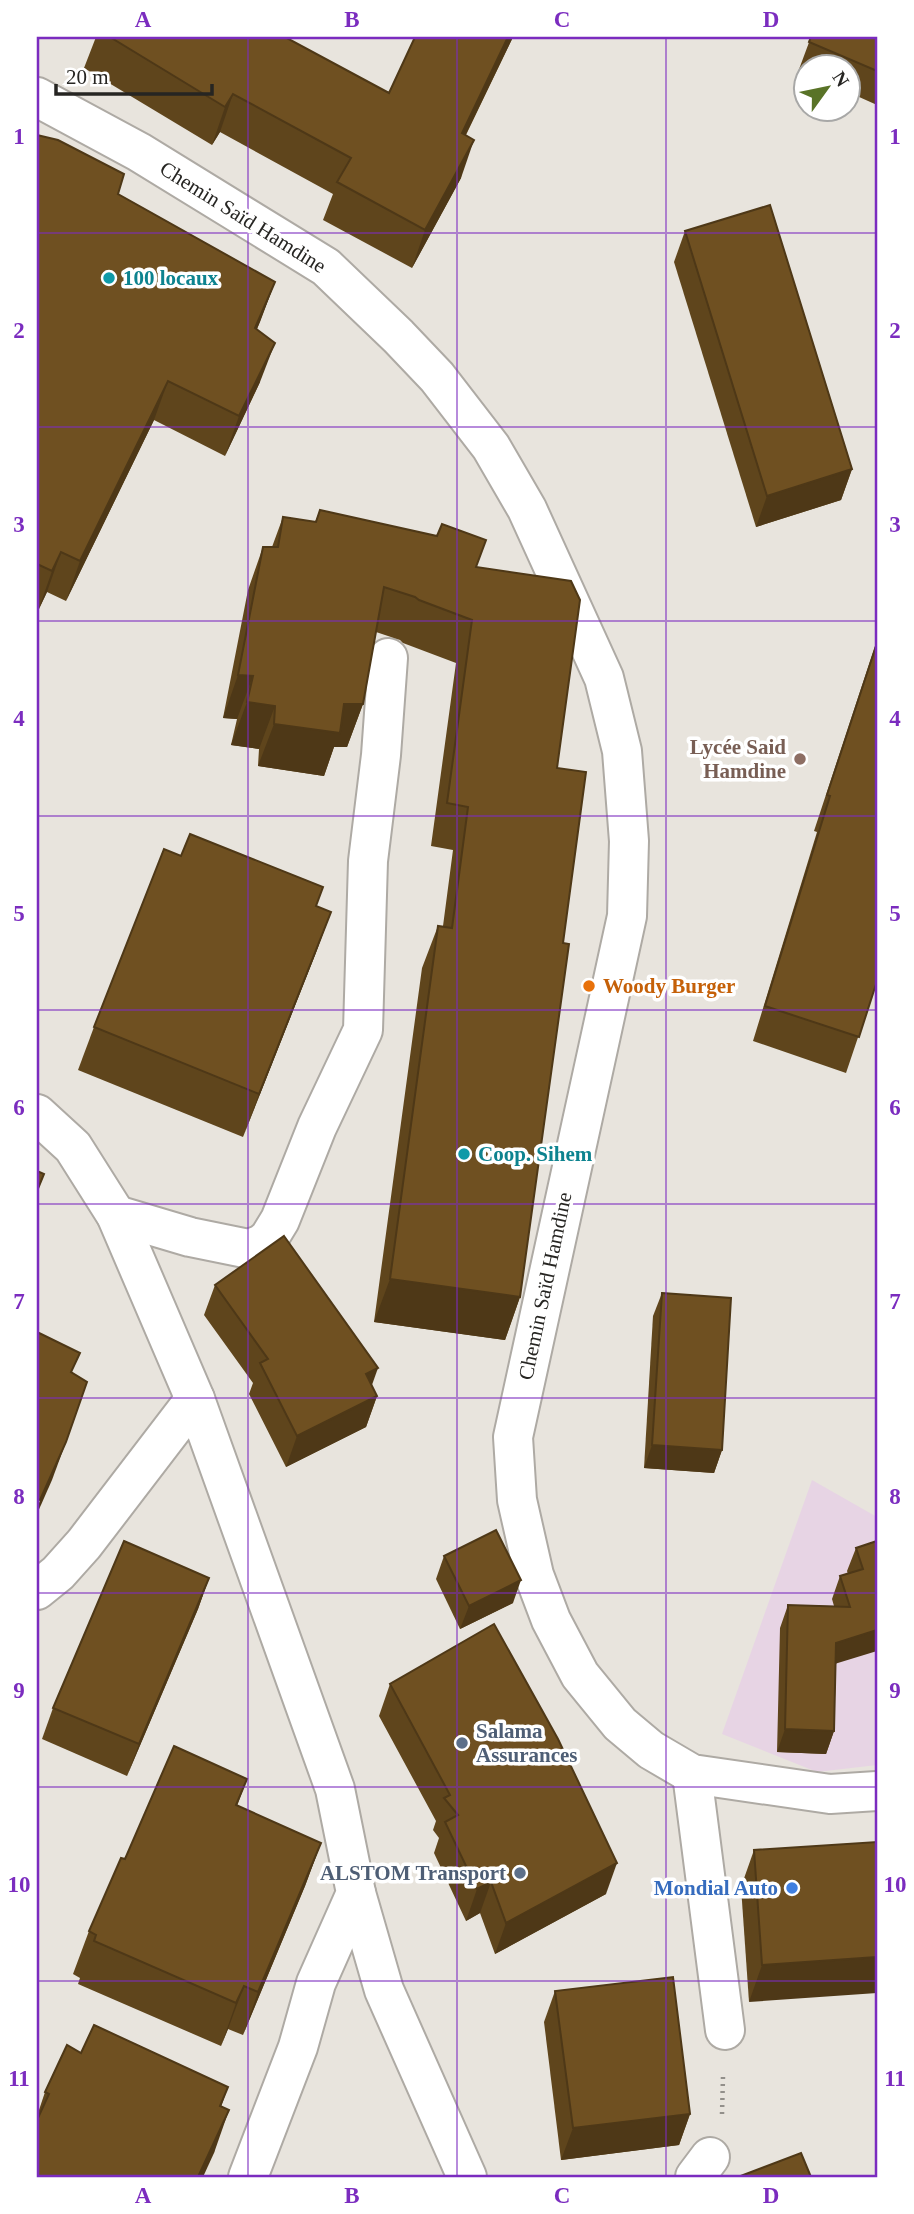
<svg xmlns="http://www.w3.org/2000/svg" width="914" height="2214" font-family="Georgia,serif">
<rect width="100%" height="100%" fill="#e8e4dd"/>
<path fill="#e7d4e4" d="M 812,1480 L 877,1517 L 877,1765 L 817,1772 L 722,1734 Z"/>
<g fill="none" stroke-linecap="round" stroke-linejoin="round">
<g stroke="#aeaaa4" stroke-width="42">
<g id="minor">
<path d="M 37,1114 L 73,1147 L 116,1215 L 195,1399 L 335,1789 L 356,1893 L 316,1983 L 298,2047 L 248,2177"/>
<path d="M 116,1215 L 190,1237 L 249,1249 L 262,1244 L 269,1238 L 280,1220 L 317,1127 L 363,1030 L 368,861 L 381,755 L 388,658"/>
<path d="M 37,1590 L 58,1573 L 84,1544 L 195,1399"/>
<path d="M 692,1774 L 725,2030"/>
<path d="M 356,1893 L 384,1990 L 467,2177"/>
<path d="M 695,2177 L 710,2157"/>
</g>
</g>
<g stroke="#aeaaa4" stroke-width="42">
<path id="secondary" d="M 37,97 L 139,152 L 326,267 L 398,336 L 437,377 L 491,447 L 527,509 L 604,678 L 622,751 L 629,841 L 627,916 L 513,1437 L 517,1500 L 534,1575 L 551,1620 L 580,1675 L 620,1724 L 651,1750 L 692,1774 L 830,1794 L 877,1791"/>
</g>
<path stroke="#928f8a" stroke-width="4.5" stroke-dasharray="2 5" stroke-linecap="butt" d="M 722,2114 L 723,2077"/>
<use href="#minor" stroke="#fff" stroke-width="38"/>
<use href="#secondary" stroke="#fff" stroke-width="38"/>
</g>
<g fill="#5f451c">
<path d="M 96,37 L 285,37 L 389,93 L 513,37 L 466,135 L 461,178 L 412,268 L 323,220 L 333,194 L 220,132 L 212,145 L 84,68 Z"/>
<path d="M 811,37 L 877,37 L 877,105 L 848,92 L 848,66 L 806,66 L 806,75 L 798,72 Z"/>
<path d="M 37,135 L 118,194 L 275,282 L 257,329 L 260,382 L 225,456 L 154,420 L 66,601 L 47,592 L 38,611 Z"/>
<path d="M 685,231 L 852,469 L 841,500 L 756,527 L 674,262 Z"/>
<path d="M 320,510 L 476,567 L 557,768 L 563,943 L 520,1297 L 505,1340 L 374,1322 L 422,968 L 438,926 L 443,926 L 453,850 L 431,846 L 456,663 L 403,643 L 400,640 L 376,632 L 363,704 L 347,747 L 334,747 L 324,776 L 258,766 L 259,749 L 231,745 L 237,719 L 223,718 L 248,590 L 263,547 L 272,547 L 283,517 L 315,522 Z"/>
<path d="M 877,640 L 877,981 L 846,1073 L 753,1041 L 817,832 L 814,831 Z"/>
<path d="M 316,906 L 331,912 L 315,955 L 243,1137 L 78,1070 L 94,1027 Z"/>
<path d="M 215,1285 L 372,1386 L 377,1396 L 366,1427 L 286,1467 L 249,1394 L 253,1383 L 204,1315 Z"/>
<path d="M 662,1293 L 722,1450 L 714,1473 L 644,1468 L 653,1316 Z"/>
<path d="M 877,1541 L 836,1664 L 834,1731 L 826,1754 L 777,1752 L 780,1628 L 788,1605 L 834,1606 L 832,1599 L 840,1576 L 848,1574 L 847,1571 L 856,1548 Z"/>
<path d="M 444,1556 L 513,1603 L 460,1629 L 436,1579 Z"/>
<path d="M 209,1578 L 198,1609 L 127,1776 L 42,1739 L 53,1708 Z"/>
<path d="M 390,1684 L 606,1894 L 495,1954 L 480,1913 L 466,1921 L 434,1853 L 439,1838 L 433,1830 L 436,1821 L 379,1716 Z"/>
<path d="M 247,1779 L 237,1806 L 321,1843 L 305,1886 L 243,2035 L 228,2029 L 221,2046 L 78,1984 L 80,1978 L 73,1974 L 89,1931 L 125,1859 Z"/>
<path d="M 877,1842 L 749,2002 L 741,1887 L 754,1850 Z"/>
<path d="M 555,1991 L 690,2114 L 679,2145 L 561,2160 L 544,2022 Z"/>
<path d="M 81,2053 L 228,2087 L 221,2107 L 214,2153 L 37,2177 L 37,2116 L 45,2092 Z"/>
</g>
<g fill="#4e3817">
<path d="M 508,37 L 513,37 L 448,171 L 462,133 Z"/>
<path d="M 233,94 L 220,132 L 212,145 L 225,107 Z"/>
<path d="M 474,140 L 461,178 L 412,268 L 425,230 Z"/>
<path d="M 275,282 L 260,322 L 240,367 L 255,328 Z"/>
<path d="M 275,343 L 260,382 L 225,456 L 239,416 Z"/>
<path d="M 168,381 L 154,420 L 66,601 L 80,561 Z"/>
<path d="M 852,469 L 841,500 L 756,527 L 767,496 Z"/>
<path d="M 61,552 L 47,592 L 38,611 L 52,571 Z"/>
<path d="M 238,675 L 253,676 L 237,719 L 223,718 Z"/>
<path d="M 247,702 L 275,706 L 259,749 L 231,745 Z"/>
<path d="M 344,704 L 363,704 L 347,747 L 334,747 L 324,776 L 258,766 L 274,724 Z"/>
<path d="M 331,912 L 315,955 L 243,1137 L 259,1094 Z"/>
<path d="M 390,1279 L 520,1297 L 505,1340 L 374,1322 Z"/>
<path d="M 378,1368 L 367,1399 L 366,1374 Z"/>
<path d="M 377,1396 L 366,1427 L 286,1467 L 297,1436 Z"/>
<path d="M 66,1442 L 52,1480 L 37,1514 L 37,1509 L 40,1500 Z"/>
<path d="M 652,1445 L 722,1450 L 714,1473 L 644,1468 Z"/>
<path d="M 209,1578 L 198,1609 L 127,1776 L 139,1744 Z"/>
<path d="M 521,1580 L 513,1603 L 460,1629 L 469,1606 Z"/>
<path d="M 877,1630 L 877,1651 L 828,1666 L 836,1643 Z"/>
<path d="M 785,1729 L 834,1731 L 826,1754 L 777,1752 Z"/>
<path d="M 321,1843 L 305,1886 L 243,2035 L 258,1992 Z"/>
<path d="M 617,1863 L 606,1894 L 495,1954 L 506,1923 Z"/>
<path d="M 491,1882 L 480,1913 L 466,1921 L 477,1889 Z"/>
<path d="M 877,1957 L 877,1993 L 749,2002 L 762,1965 Z"/>
<path d="M 244,1986 L 228,2029 L 221,2046 L 236,2003 Z"/>
<path d="M 229,2110 L 214,2153 L 203,2177 L 198,2177 Z"/>
<path d="M 690,2114 L 679,2145 L 561,2160 L 573,2128 Z"/>
</g>
<g fill="#6f5021" stroke="#4e3817" stroke-width="2">
<path d="M 110,37 L 285,37 L 389,93 L 415,37 L 508,37 L 462,133 L 474,140 L 425,230 L 337,182 L 351,158 L 233,94 L 225,107 Z"/>
<path d="M 811,37 L 877,37 L 877,71 L 809,42 Z"/>
<path d="M 37,135 L 58,140 L 124,174 L 118,194 L 275,282 L 255,328 L 275,343 L 239,416 L 168,381 L 80,561 L 61,552 L 52,571 L 37,564 Z"/>
<path d="M 770,205 L 852,469 L 767,496 L 685,231 Z"/>
<path d="M 320,510 L 437,536 L 442,524 L 486,540 L 476,567 L 571,581 L 580,600 L 557,768 L 586,772 L 563,943 L 569,944 L 520,1297 L 390,1279 L 438,926 L 452,928 L 468,807 L 447,803 L 472,620 L 419,600 L 415,597 L 384,587 L 363,704 L 344,704 L 340,733 L 274,724 L 275,706 L 247,702 L 253,676 L 238,675 L 263,547 L 278,547 L 283,517 L 316,522 Z"/>
<path d="M 877,643 L 877,981 L 859,1037 L 765,1006 L 830,796 L 827,795 Z"/>
<path d="M 190,834 L 323,887 L 316,906 L 331,912 L 259,1094 L 94,1027 L 164,849 L 181,856 Z"/>
<path d="M 37,1171 L 44,1174 L 37,1191 Z"/>
<path d="M 284,1236 L 378,1368 L 366,1374 L 377,1396 L 297,1436 L 260,1363 L 268,1359 L 215,1285 Z"/>
<path d="M 662,1293 L 731,1298 L 722,1450 L 652,1445 Z"/>
<path d="M 37,1332 L 80,1353 L 71,1372 L 87,1382 L 66,1442 L 40,1500 L 37,1499 Z"/>
<path d="M 496,1530 L 521,1580 L 469,1606 L 444,1556 Z"/>
<path d="M 124,1541 L 209,1578 L 139,1744 L 53,1708 Z"/>
<path d="M 877,1541 L 877,1630 L 836,1643 L 834,1731 L 785,1729 L 788,1605 L 850,1607 L 840,1576 L 863,1569 L 856,1548 Z"/>
<path d="M 494,1624 L 558,1739 L 617,1863 L 506,1923 L 491,1882 L 477,1889 L 445,1822 L 458,1815 L 444,1798 L 450,1795 L 390,1684 Z"/>
<path d="M 174,1746 L 247,1779 L 236,1805 L 321,1843 L 258,1992 L 244,1986 L 236,2003 L 94,1941 L 96,1935 L 89,1931 L 121,1858 L 125,1859 Z"/>
<path d="M 877,1842 L 877,1957 L 762,1965 L 754,1850 Z"/>
<path d="M 673,1977 L 690,2114 L 573,2128 L 555,1991 Z"/>
<path d="M 94,2025 L 228,2087 L 220,2106 L 229,2110 L 198,2177 L 37,2177 L 37,2120 L 49,2094 L 45,2092 L 67,2045 L 81,2053 Z"/>
<path d="M 801,2153 L 811,2177 L 738,2177 Z"/>
</g>
<path fill="none" stroke="#7b2cbf" stroke-width="2" stroke-opacity="0.55" d="M 248,37 L 248,2177M 457,37 L 457,2177M 666,37 L 666,2177M 37,233 L 877,233M 37,427 L 877,427M 37,621 L 877,621M 37,816 L 877,816M 37,1010 L 877,1010M 37,1204 L 877,1204M 37,1398 L 877,1398M 37,1593 L 877,1593M 37,1787 L 877,1787M 37,1981 L 877,1981"/>
<g fill="#0f9aa8" stroke="#fff" stroke-width="2.5">
<circle cx="109" cy="278" r="7"/>
<circle cx="464" cy="1154" r="7"/>
</g>
<circle fill="#8d6e63" stroke="#fff" stroke-width="2.5" cx="800" cy="759" r="7"/>
<circle fill="#e8710a" stroke="#fff" stroke-width="2.5" cx="589" cy="986" r="7"/>
<g fill="#5c6f8a" stroke="#fff" stroke-width="2.5">
<circle cx="462" cy="1743" r="7"/>
<circle cx="520" cy="1873" r="7"/>
</g>
<circle fill="#3f7fe0" stroke="#fff" stroke-width="2.5" cx="792" cy="1888" r="7"/>
<g text-anchor="middle" stroke-width="7" stroke-linejoin="round" paint-order="stroke">
<g font-size="21" fill="#262522" stroke="#fff">
<text transform="translate(243 217) rotate(32)" y="7">Chemin Saïd Hamdine</text>
<text transform="translate(545 1286) rotate(-78)" y="7">Chemin Saïd Hamdine</text>
</g>
<g font-size="21" font-weight="bold" fill="#0d838f" stroke="#fff" text-anchor="start">
<text x="123" y="285">100 locaux</text>
<text x="478" y="1161">Coop. Sihem</text>
</g>
<g font-size="21" font-weight="bold" fill="#785e54" stroke="#fff" text-anchor="end">
<text x="786" y="754">Lycée Said<tspan x="786" dy="24">Hamdine</tspan></text>
</g>
<g font-size="21" font-weight="bold" fill="#c56008" stroke="#fff" text-anchor="start">
<text x="603" y="993">Woody Burger</text>
</g>
<g font-size="21" font-weight="bold" fill="#4e5e75" stroke="#fff" text-anchor="start">
<text x="476" y="1738">Salama<tspan x="476" dy="24">Assurances</tspan></text>
<text x="506" y="1880" text-anchor="end">ALSTOM Transport</text>
</g>
<g font-size="21" font-weight="bold" fill="#366cbe" stroke="#fff" text-anchor="end">
<text x="778" y="1895">Mondial Auto</text>
</g>
</g>
<rect width="914" height="2214" fill="none" stroke="#ffffff" stroke-width="77"/>
<g transform="translate(827 88) rotate(57)"><circle r="33" fill="#ffffff" stroke="#a8a8a7" stroke-width="2"/>
<path d="M0-5L12 26L0 18L-12 26Z" fill="#597327"/>
<text y="-10" font-size="19" font-weight="bold" text-anchor="middle" fill="#262522">N</text>
</g>
<path d="M56 84v10h156v-10" fill="none" stroke="#262522" stroke-width="3.5"/>
<text x="66" y="84" font-size="21" fill="#262522" stroke="#ffffff" stroke-width="5" paint-order="stroke">20 m</text>
<rect x="38" y="38" width="838" height="2138" fill="none" stroke="#7b2cbf" stroke-width="2.5"/>
<g font-size="23" text-anchor="middle" font-weight="bold" fill="#7b2cbf">
<text x="143" y="27">A</text>
<text x="352" y="27">B</text>
<text x="562" y="27">C</text>
<text x="771" y="27">D</text>
<text x="19" y="144">1</text>
<text x="895" y="144">1</text>
<text x="19" y="338">2</text>
<text x="895" y="338">2</text>
<text x="19" y="532">3</text>
<text x="895" y="532">3</text>
<text x="19" y="726">4</text>
<text x="895" y="726">4</text>
<text x="19" y="921">5</text>
<text x="895" y="921">5</text>
<text x="19" y="1115">6</text>
<text x="895" y="1115">6</text>
<text x="19" y="1309">7</text>
<text x="895" y="1309">7</text>
<text x="19" y="1504">8</text>
<text x="895" y="1504">8</text>
<text x="19" y="1698">9</text>
<text x="895" y="1698">9</text>
<text x="19" y="1892">10</text>
<text x="895" y="1892">10</text>
<text x="19" y="2086">11</text>
<text x="895" y="2086">11</text>
<text x="143" y="2203">A</text>
<text x="352" y="2203">B</text>
<text x="562" y="2203">C</text>
<text x="771" y="2203">D</text>
</g>
</svg>
